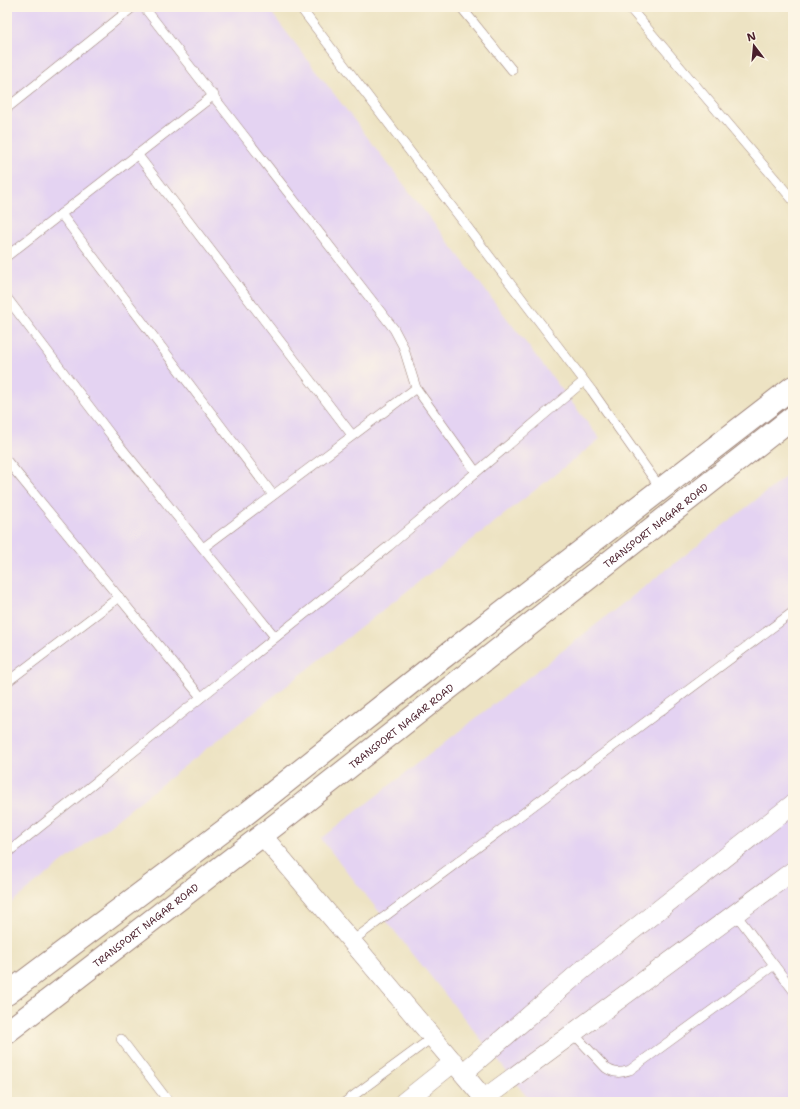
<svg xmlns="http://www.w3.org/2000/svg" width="800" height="1109" font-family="'Shantell Sans',sans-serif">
<rect width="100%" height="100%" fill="#fcf5e5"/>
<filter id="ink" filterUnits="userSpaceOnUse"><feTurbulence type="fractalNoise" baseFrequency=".025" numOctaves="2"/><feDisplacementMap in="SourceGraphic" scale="8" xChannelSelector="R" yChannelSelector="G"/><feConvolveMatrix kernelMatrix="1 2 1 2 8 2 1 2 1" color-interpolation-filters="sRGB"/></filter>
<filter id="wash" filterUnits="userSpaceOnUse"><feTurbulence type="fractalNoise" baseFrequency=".012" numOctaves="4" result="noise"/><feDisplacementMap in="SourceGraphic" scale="16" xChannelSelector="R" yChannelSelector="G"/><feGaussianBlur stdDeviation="0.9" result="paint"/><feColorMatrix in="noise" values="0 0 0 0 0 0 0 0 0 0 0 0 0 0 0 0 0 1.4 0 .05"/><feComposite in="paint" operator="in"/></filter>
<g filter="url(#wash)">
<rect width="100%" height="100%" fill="#ede3c3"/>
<g fill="#e4d3f2">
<path d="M 7,7 L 267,7 L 600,439 L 7,906 Z"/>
<path d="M 793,471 L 793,1102 L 531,1102 L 321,839 Z"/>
</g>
</g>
<g filter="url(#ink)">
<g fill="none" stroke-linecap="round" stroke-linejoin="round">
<g stroke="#9c8177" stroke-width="10">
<g id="lane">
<path d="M 144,7 L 394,329 L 403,346 L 416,388 L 476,472"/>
<path d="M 300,7 L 592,391 L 661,489"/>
<path d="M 461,7 L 512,70"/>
<path d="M 629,7 L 793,200"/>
<path d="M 7,108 L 133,7"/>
<path d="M 137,154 L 352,435"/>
<path d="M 61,214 L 273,495"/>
<path d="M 7,256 L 214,95"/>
<path d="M 7,298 L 111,435 L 275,637"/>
<path d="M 7,461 L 201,697"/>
<path d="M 203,548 L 416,388"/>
<path d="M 7,682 L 119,597"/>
<path d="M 7,853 L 96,782 L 389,546 L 584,381"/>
<path d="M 735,913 L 793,990"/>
<path d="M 352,941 L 793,612"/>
<path d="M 573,1033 L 606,1068 C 615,1074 620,1073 630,1070 L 774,965"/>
<path d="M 121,1039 L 169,1102"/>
<path d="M 345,1102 L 433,1037"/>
</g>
</g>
<g stroke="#9c8177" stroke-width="20">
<g id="street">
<path d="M 262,835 L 487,1102"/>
<path d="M 463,1073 L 581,971 L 793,804"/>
<path d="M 485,1098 L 793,871"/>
<path d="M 404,1102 L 454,1062"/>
</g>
</g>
<g stroke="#9c8177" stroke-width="24">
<g id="secondary">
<path d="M 7,994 L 242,817 L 431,667 L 793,387"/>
<path id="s1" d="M 7,1032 L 291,813 L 793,417"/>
</g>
</g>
<use href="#lane" stroke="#fff" stroke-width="9"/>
<use href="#street" stroke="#fff" stroke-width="19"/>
<use href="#secondary" stroke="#fff" stroke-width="22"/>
</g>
</g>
<g text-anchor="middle" stroke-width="3" stroke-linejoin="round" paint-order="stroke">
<g font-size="10" fill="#4a1f2b" stroke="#fcf5e5">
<text dy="4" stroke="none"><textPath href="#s1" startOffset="823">TRANSPORT NAGAR ROAD</textPath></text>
<text dy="4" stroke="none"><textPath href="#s1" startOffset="499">TRANSPORT NAGAR ROAD</textPath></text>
<text dy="4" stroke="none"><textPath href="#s1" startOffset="175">TRANSPORT NAGAR ROAD</textPath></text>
</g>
</g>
<rect width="800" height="1109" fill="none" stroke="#fcf5e5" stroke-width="24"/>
<g transform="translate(754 46) rotate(344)" stroke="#fcf5e5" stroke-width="3" paint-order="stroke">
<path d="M0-3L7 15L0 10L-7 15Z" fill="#4a1f2b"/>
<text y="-6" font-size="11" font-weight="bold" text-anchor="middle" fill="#4a1f2b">N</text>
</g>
</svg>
